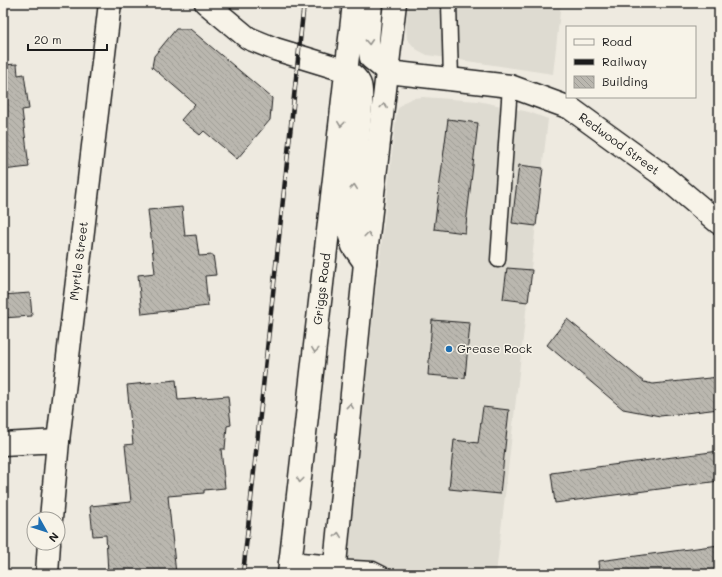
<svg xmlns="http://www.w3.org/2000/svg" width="722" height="577" font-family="Mali,sans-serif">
<defs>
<pattern id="building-back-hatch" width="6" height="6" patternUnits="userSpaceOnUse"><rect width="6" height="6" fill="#bab7af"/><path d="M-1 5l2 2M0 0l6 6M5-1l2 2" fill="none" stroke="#9f9d96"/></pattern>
</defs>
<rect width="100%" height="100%" fill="#eeeae0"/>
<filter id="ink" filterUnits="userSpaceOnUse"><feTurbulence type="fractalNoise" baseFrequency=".025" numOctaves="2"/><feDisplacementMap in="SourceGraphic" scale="8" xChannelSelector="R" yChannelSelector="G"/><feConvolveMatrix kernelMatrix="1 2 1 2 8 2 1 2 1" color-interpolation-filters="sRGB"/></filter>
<g filter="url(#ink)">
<g fill="#dedbd1">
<path d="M 408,3 L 561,3 L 553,74 L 427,55 L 416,49 L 407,39 L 406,27 Z"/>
<path d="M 423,97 L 478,101 L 529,112 L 548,119 L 496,574 L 346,574 L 372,324 L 397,110 L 404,102 L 413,98 Z"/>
</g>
<g fill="url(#building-back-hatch)" stroke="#1c1c1c">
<path d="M 176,29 L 190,29 L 272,98 L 270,120 L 237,159 L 204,131 L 200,135 L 181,120 L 195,104 L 152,67 L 154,56 Z"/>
<path d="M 17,64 L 18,75 L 24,74 L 29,109 L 22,110 L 29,167 L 3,170 L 3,65 Z"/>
<path d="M 448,119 L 478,123 L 465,233 L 434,229 Z"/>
<path d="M 519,165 L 543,168 L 536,226 L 512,223 Z"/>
<path d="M 182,207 L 185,236 L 196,235 L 199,256 L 213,255 L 216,275 L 205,276 L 208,306 L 142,314 L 138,275 L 155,273 L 148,210 Z"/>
<path d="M 507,268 L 532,270 L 528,302 L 503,299 Z"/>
<path d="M 30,293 L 32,316 L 3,318 L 3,295 Z"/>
<path d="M 567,319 L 644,382 L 653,384 L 719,377 L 719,409 L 660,416 L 623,409 L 547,345 Z"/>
<path d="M 432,320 L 470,323 L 465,378 L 428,375 Z"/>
<path d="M 176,380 L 178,400 L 228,396 L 231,425 L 227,426 L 225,449 L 221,449 L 225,488 L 204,490 L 204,493 L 168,496 L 176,574 L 108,574 L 106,535 L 93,536 L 90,506 L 131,502 L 125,445 L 133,444 L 127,385 Z"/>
<path d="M 483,407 L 509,410 L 500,494 L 449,489 L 454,440 L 478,443 Z"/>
<path d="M 719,451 L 719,481 L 555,503 L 551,473 Z"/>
<path d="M 719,545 L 719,574 L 600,574 L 599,561 Z"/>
</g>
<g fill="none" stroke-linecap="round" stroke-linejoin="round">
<g stroke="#1c1c1c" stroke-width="17">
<g id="lane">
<path d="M 449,3 L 451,80"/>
<path d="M 498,260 L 510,86"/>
<path d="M 334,567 L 373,569 L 383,574"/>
</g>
</g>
<g stroke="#1c1c1c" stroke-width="25">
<g id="street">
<path d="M 206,3 L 248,38 L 275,49 L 347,71"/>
<path d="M 388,72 L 510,86 L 570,108 L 661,174 L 719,223"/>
<path d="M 3,444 L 58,441"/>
<path d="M 51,519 L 58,441 L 110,3"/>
<path d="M 47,574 L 49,543"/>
</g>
</g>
<g stroke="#1c1c1c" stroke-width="25">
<g id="secondary">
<path d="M 371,3 L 368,41 L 371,58 L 388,72"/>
<path d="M 347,71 C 364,82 361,88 361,106 L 349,233 L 353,246 L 365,263"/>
<path d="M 290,563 L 334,567"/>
<path d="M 289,574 L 354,3"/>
<path d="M 334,574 L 365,263 L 395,3"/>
</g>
</g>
<use href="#lane" stroke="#f7f3e8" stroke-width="14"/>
<use href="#street" stroke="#f7f3e8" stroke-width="22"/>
<use href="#secondary" stroke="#f7f3e8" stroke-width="22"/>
<g stroke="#1c1c1c" stroke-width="4.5">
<path id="rail" d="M 243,574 L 304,3"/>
</g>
<use href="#rail" stroke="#f7f3e8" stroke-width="3" stroke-dasharray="9" stroke-linecap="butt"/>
</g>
<defs><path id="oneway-chevron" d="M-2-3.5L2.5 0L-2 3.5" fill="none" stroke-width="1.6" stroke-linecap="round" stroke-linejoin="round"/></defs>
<g stroke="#94928c">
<use href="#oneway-chevron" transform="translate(369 42) rotate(87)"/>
<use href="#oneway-chevron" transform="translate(384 106) rotate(-83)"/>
<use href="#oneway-chevron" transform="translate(341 124) rotate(97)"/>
<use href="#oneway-chevron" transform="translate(354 187) rotate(-84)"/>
<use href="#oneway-chevron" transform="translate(368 235) rotate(-83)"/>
<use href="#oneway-chevron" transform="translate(315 350) rotate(97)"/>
<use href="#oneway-chevron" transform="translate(350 406) rotate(-84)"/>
<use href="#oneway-chevron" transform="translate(300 480) rotate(97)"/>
<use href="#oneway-chevron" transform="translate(338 535) rotate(-84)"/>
</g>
</g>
<circle fill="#1f6fb2" stroke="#f7f3e8" stroke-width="1.5" cx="449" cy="349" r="4"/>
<g text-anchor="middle" stroke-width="3" stroke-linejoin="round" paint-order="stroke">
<g font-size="12" fill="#1c1c1c" stroke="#f7f3e8">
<text transform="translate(619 144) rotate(36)" y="4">Redwood Street</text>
<text transform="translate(79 261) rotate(-83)" y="4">Myrtle Street</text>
<text transform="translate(322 289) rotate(-83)" y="4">Griggs Road</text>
</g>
<g font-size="12" fill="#1c1c1c" stroke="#f7f3e8" text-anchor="start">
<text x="457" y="353">Grease Rock</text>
</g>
</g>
<rect width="722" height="577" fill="none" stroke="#f7f3e8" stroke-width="16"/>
<rect x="8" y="8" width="706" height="561" fill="none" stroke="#1c1c1c" stroke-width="1.5" filter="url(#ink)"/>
<rect x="566" y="26" width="130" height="72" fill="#f7f3e8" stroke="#9f9d96"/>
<rect x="574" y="39" width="20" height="6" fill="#f7f3e8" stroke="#9f9d96"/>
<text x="602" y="46" font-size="12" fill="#1c1c1c">Road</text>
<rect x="574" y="59" width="20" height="6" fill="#1c1c1c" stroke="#9f9d96"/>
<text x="602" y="66" font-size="12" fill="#1c1c1c">Railway</text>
<rect x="574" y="76" width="20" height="12" fill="url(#building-back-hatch)" stroke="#9f9d96"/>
<text x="602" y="86" font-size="12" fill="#1c1c1c">Building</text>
<g transform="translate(46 531) rotate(129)"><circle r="19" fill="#f7f3e8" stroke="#9f9d96"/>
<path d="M0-3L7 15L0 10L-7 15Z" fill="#1f6fb2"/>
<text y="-6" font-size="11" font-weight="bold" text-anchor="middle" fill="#1c1c1c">N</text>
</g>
<path d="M28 44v6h79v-6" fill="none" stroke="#1c1c1c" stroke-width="2"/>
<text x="34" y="44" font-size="12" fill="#1c1c1c" stroke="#f7f3e8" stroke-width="3" paint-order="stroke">20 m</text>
</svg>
